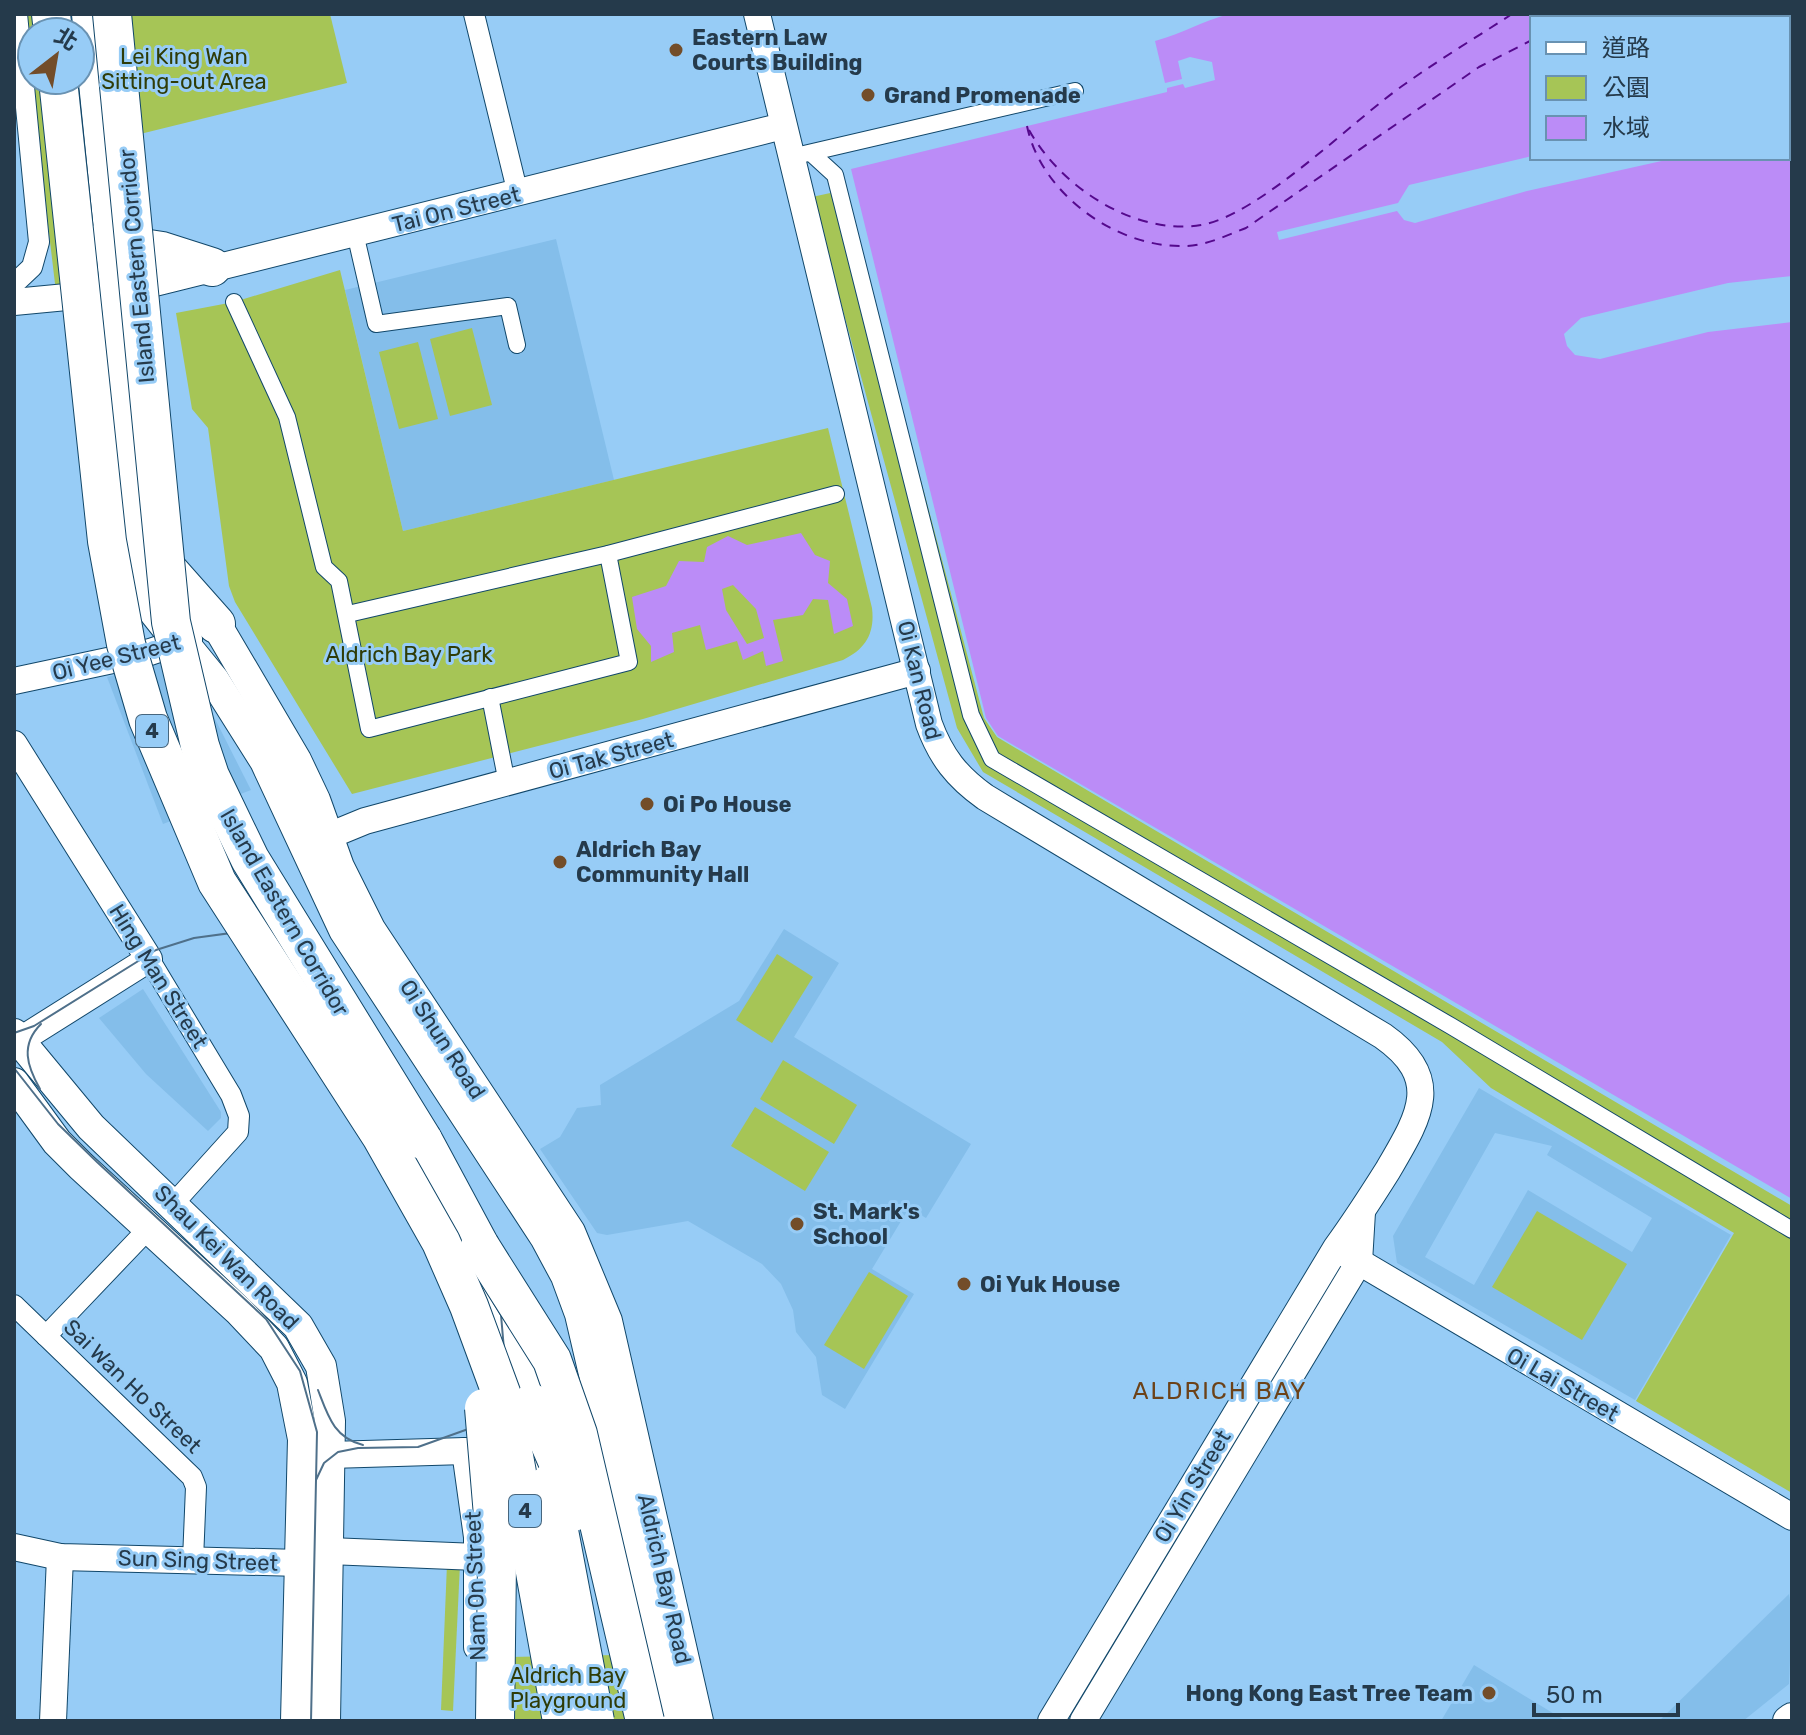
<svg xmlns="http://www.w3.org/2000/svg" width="1806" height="1735" font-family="Rubik,'Noto Sans TC',sans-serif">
<rect width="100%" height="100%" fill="#97ccf6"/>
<g fill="#84beea" fill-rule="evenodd">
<path d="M 556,239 L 614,480 L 403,531 L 345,290 Z"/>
<path d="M 168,662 L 184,670 L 213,715 L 251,790 L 163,824 L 107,677 Z"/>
<path d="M 784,929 L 839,963 L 794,1037 L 971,1144 L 926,1218 L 909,1208 L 872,1269 L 914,1294 L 845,1409 L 822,1395 L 816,1357 L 796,1332 L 793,1310 L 781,1284 L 762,1264 L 688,1221 L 607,1235 L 597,1233 L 540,1149 L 560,1137 L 577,1108 L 601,1105 L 600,1085 L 739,1001 Z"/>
<path d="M 143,989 L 221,1112 L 221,1118 L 208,1131 L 146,1074 L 99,1018 Z"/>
<path d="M 1479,1088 L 1731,1235 L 1635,1400 L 1397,1263 L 1393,1236 ZM 1495,1133 L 1552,1146 L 1547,1155 L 1652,1218 L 1632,1252 L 1528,1190 L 1474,1285 L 1425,1257 Z"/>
<path d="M 1789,1594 L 1792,1612 L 1789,1684 L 1743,1721 L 1659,1721 Z"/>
<path d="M 1474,1665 L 1566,1721 L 1441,1721 Z"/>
</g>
<g fill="#a6c556">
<path d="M 23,14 L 60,14 L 62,32 L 32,32 L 32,80 L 67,80 L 88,290 L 56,292 Z"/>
<path d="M 121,14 L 330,14 L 347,83 L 132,136 Z"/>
<path d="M 844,190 L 984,718 L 997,737 L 1792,1206 L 1792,1493 L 1636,1401 L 1734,1233 L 1491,1088 L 1442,1042 L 983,772 L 957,728 L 812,197 Z"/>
<path d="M 340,270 L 403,531 L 828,428 L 872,608 C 875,633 866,649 843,660 L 643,719 L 352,794 L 235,602 L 229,586 L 208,428 L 192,409 L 176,313 L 234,302 Z"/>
<path d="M 472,328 L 492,405 L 450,416 L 430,339 Z"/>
<path d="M 418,342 L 438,419 L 399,429 L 379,352 Z"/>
<path d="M 777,954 L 813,977 L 772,1043 L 736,1020 Z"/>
<path d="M 783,1060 L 857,1105 L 834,1144 L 760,1099 Z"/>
<path d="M 755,1107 L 829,1152 L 805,1191 L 731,1146 Z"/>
<path d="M 1537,1211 L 1627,1264 L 1582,1340 L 1492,1287 Z"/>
<path d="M 869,1272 L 908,1296 L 864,1369 L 824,1345 Z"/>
<path d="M 447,1564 L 460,1564 L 453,1711 L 441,1710 Z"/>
<path d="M 617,1655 L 628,1721 L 509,1721 L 509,1657 Z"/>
</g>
<g fill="#bb8cf7" fill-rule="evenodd">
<path d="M 1229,14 L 1792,14 L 1792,1199 L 998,736 L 986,718 L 851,169 L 1167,92 L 1167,88 L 1183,84 L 1185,88 L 1215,80 L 1212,62 L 1190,57 L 1178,61 L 1182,79 L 1165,83 L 1155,41 C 1182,34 1202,21 1229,14 ZM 1532,18 L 1788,18 L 1788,158 L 1532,158 Z"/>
<path d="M 801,533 L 815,555 L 830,561 L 828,583 L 847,599 L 853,626 L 834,634 L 828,600 L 813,599 L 803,615 L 773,620 L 783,661 L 766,666 L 763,651 L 743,660 L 737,641 L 706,650 L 700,625 L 672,633 L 674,652 L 651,662 L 651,646 L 637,629 L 632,597 L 666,586 L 679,561 L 704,562 L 707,547 L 728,536 L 747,545 ZM 733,585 L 756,609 L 764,638 L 747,644 L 726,610 L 722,589 Z"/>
</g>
<g fill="#97ccf6">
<path d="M 1532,156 L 1675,158 L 1527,191 L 1415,223 L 1404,220 L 1397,211 L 1279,240 L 1277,232 L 1398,203 L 1409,185 Z"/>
<path d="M 1792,276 L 1792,322 L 1708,332 L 1600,359 L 1575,355 L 1567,346 L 1564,334 L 1581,318 L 1728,283 Z"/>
</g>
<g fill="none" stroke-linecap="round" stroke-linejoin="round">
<g stroke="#55098d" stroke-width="2" stroke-dasharray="10 8" stroke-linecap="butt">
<path d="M 1577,18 L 1585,14"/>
<path d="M 1027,126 C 1041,194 1117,249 1187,246 C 1208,245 1227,235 1246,228 L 1479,67 L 1532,40"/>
<path d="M 1029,130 C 1060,186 1134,236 1201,225 C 1260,215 1353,120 1405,84 C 1440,59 1477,37 1512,14"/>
</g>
<g stroke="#11476a" stroke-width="18">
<g id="pedestrian">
<path d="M 811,153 L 835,175 L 971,715 L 992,759 L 1451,1026 L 1792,1230"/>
<path d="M 804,154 L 1075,91"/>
<path d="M 355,233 L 376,324 L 508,306 L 517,345"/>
<path d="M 234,302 L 287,417 L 324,567 L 339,581 L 369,729 L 629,662 L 608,554"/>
<path d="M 348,614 L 608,554 L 836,494"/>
<path d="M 490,697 L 507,783"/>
</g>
</g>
<g stroke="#11476a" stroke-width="22">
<g id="minor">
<path d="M 474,14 L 518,194"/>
<path d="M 14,284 L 32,267 L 39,242 L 17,14"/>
<path d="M 149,959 L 231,1095 L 239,1116 L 238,1132 L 173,1204"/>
<path d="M 14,1305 L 192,1477 L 196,1487 L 193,1560"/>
<path d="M 46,1336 L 148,1229"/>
</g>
</g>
<g stroke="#11476a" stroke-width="28">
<g id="tertiary">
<path d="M 757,14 L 929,724 C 941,757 957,777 985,797 L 1383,1036 C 1444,1079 1419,1117 1388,1170 C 1371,1197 1355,1222 1336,1248 L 1051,1721"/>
<path d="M 14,302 L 119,292 L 783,126"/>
<path d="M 14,681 L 150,652 L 189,639"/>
<path d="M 14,744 L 149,959 L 14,1044"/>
<path d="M 309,844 L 365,821 L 917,671"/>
<path d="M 1344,1253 L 1792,1517"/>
<path d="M 465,1451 L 477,1537 L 477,1647"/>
<path d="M 330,1455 L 465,1451 L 570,1459"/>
<path d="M 14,1547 L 60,1557 L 300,1563 L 329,1551 L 477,1557"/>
<path d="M 53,1721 L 60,1557"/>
<path d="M 1083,1721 L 1359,1262 L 1362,1212"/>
</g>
</g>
<g stroke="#11476a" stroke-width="32">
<g id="secondary">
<path d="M 216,624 L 296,760 L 315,800 L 339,867 L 370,929 L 570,1232 L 607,1321 L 698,1721"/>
<path d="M 183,642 L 214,680 L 265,761 L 344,930 L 545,1237 L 566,1276 L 580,1314 L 675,1721"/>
<path d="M 14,1034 L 91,1127 L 298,1326 L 321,1366 L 330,1421 L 325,1721"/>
<path d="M 14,1083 L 57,1142 L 81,1166 L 239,1311 L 274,1348 L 292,1383 L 303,1439 L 296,1721"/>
<path d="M 1788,1721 L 1792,1718"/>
</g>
</g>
<g stroke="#11476a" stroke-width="40">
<g id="motorway">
<path d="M 51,14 L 53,32"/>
<path d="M 91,14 L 142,515 L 161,562 L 216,624"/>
<path d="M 103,242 L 162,251 L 212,267"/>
<path d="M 119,529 L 136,583 L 183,642"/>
<path d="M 423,1140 L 480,1246 L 532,1403"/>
</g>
</g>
<use href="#pedestrian" stroke="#fff" stroke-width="16"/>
<use href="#minor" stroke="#fff" stroke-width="20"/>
<use href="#tertiary" stroke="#fff" stroke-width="26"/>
<use href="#secondary" stroke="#fff" stroke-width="30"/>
<use href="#motorway" stroke="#fff" stroke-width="38"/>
<g stroke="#4f708a" stroke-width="2">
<path d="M 14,1033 L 34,1026 L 156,950 L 194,938 L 268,928 L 283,944 L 501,1315 L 505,1361 L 490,1415 L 471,1428 L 418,1447 L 358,1448 L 338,1452 L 324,1463 L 316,1480"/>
<path d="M 14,1068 L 58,1124 L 97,1162 L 266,1319 L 300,1371 L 317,1432 L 311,1721"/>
<path d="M 40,1089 C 27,1066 20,1045 41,1024"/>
<path d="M 318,1390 C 328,1416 334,1438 363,1445"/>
</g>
<g stroke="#11476a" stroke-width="40" stroke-linecap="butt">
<g id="motorway-bridge">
<path d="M 112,14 L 171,622 L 200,746 L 210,776 L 250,859 L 423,1140"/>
<path d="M 58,80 L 107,541 L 126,644 L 148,719 L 217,882 L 381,1136 L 441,1242 L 469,1306 L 504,1401 L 562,1721"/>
<path d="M 480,1246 L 552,1360 L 578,1434 L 645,1721"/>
<path d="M 532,1403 L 559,1465 L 573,1512"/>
<path d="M 484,1408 L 497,1563 L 495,1721"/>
<path d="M 550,1483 L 595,1721"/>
</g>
</g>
<use href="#motorway-bridge" stroke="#fff" stroke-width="38"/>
</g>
<g fill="#734d29" stroke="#97ccf6" stroke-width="3">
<circle cx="676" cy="50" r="8"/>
<circle cx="868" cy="95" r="8"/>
<circle cx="647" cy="804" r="8"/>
<circle cx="560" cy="862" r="8"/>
<circle cx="797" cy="1224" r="8"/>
<circle cx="964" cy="1284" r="8"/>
<circle cx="1489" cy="1693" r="8"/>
</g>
<g text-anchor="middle" stroke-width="6" stroke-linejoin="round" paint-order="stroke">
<g fill="#97ccf6" stroke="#47667e" stroke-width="2">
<rect x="136" y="715" width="32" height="32" rx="6"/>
<rect x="509" y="1495" width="32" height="32" rx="6"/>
</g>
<g font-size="20" font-weight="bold" fill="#253a4b">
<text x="152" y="738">4</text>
<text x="525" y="1518">4</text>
</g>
<g font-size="22" font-weight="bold" fill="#253a4b" stroke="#97ccf6" text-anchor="start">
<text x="692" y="45">Eastern Law<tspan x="692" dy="25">Courts Building</tspan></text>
<text x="884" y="103">Grand Promenade</text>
<text x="663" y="812">Oi Po House</text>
<text x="576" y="857">Aldrich Bay<tspan x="576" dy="25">Community Hall</tspan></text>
<text x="813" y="1219">St. Mark's<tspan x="813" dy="25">School</tspan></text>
<text x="980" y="1292">Oi Yuk House</text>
<text x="1473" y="1701" text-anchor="end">Hong Kong East Tree Team</text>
</g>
<g font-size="22" fill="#2f3c07" stroke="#97ccf6">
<text x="184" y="64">Lei King Wan<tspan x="184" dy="25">Sitting-out Area</tspan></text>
<text x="409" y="662">Aldrich Bay Park</text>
<text x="568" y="1683">Aldrich Bay<tspan x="568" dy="25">Playground</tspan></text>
</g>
<g font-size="22" fill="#253a4b" stroke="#97ccf6">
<text transform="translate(456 209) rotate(-14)" y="8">Tai On Street</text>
<text transform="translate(136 266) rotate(-95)" y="8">Island Eastern Corridor</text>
<text transform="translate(116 657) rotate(-14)" y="8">Oi Yee Street</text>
<text transform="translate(920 680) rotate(76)" y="8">Oi Kan Road</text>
<text transform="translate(611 755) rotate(-15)" y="8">Oi Tak Street</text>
<text transform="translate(285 912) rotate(60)" y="8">Island Eastern Corridor</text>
<text transform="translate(159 976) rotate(58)" y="8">Hing Man Street</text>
<text transform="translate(443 1039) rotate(57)" y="8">Oi Shun Road</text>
<text transform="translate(227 1257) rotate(45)" y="8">Shau Kei Wan Road</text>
<text transform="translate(1563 1384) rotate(30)" y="8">Oi Lai Street</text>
<text transform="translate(133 1386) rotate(44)" y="8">Sai Wan Ho Street</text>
<text transform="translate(1192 1486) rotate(-59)" y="8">Oi Yin Street</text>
<text transform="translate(198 1560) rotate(2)" y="8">Sun Sing Street</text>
<text transform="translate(665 1579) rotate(77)" y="8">Aldrich Bay Road</text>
<text transform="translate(475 1586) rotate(-92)" y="8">Nam On Street</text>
</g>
<g font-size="24" letter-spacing="2" fill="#6c4218" stroke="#97ccf6">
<text x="1220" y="1399">ALDRICH BAY</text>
</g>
</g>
<rect width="1806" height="1735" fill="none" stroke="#253a4b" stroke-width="32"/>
<rect x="1530" y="16" width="260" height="144" fill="#97ccf6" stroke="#6992b2" stroke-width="2"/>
<rect x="1546" y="42" width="40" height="12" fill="#ffffff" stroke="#6992b2" stroke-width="2"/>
<text x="1602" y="56" font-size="24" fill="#253a4b">道路</text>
<rect x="1546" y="76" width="40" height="24" fill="#a6c556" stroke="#6992b2" stroke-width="2"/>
<text x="1602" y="96" font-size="24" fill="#253a4b">公園</text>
<rect x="1546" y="116" width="40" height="24" fill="#bb8cf7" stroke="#6992b2" stroke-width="2"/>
<text x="1602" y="136" font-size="24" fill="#253a4b">水域</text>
<g transform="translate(56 56) rotate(31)"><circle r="38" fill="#97ccf6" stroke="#6992b2" stroke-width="2"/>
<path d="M0-6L14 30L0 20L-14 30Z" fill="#734d29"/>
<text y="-12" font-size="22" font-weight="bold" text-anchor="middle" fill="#253a4b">北</text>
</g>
<path d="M1534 1703v12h144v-12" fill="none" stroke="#253a4b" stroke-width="4"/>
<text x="1546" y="1703" font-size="24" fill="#253a4b" stroke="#97ccf6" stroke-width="6" paint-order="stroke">50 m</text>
</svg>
